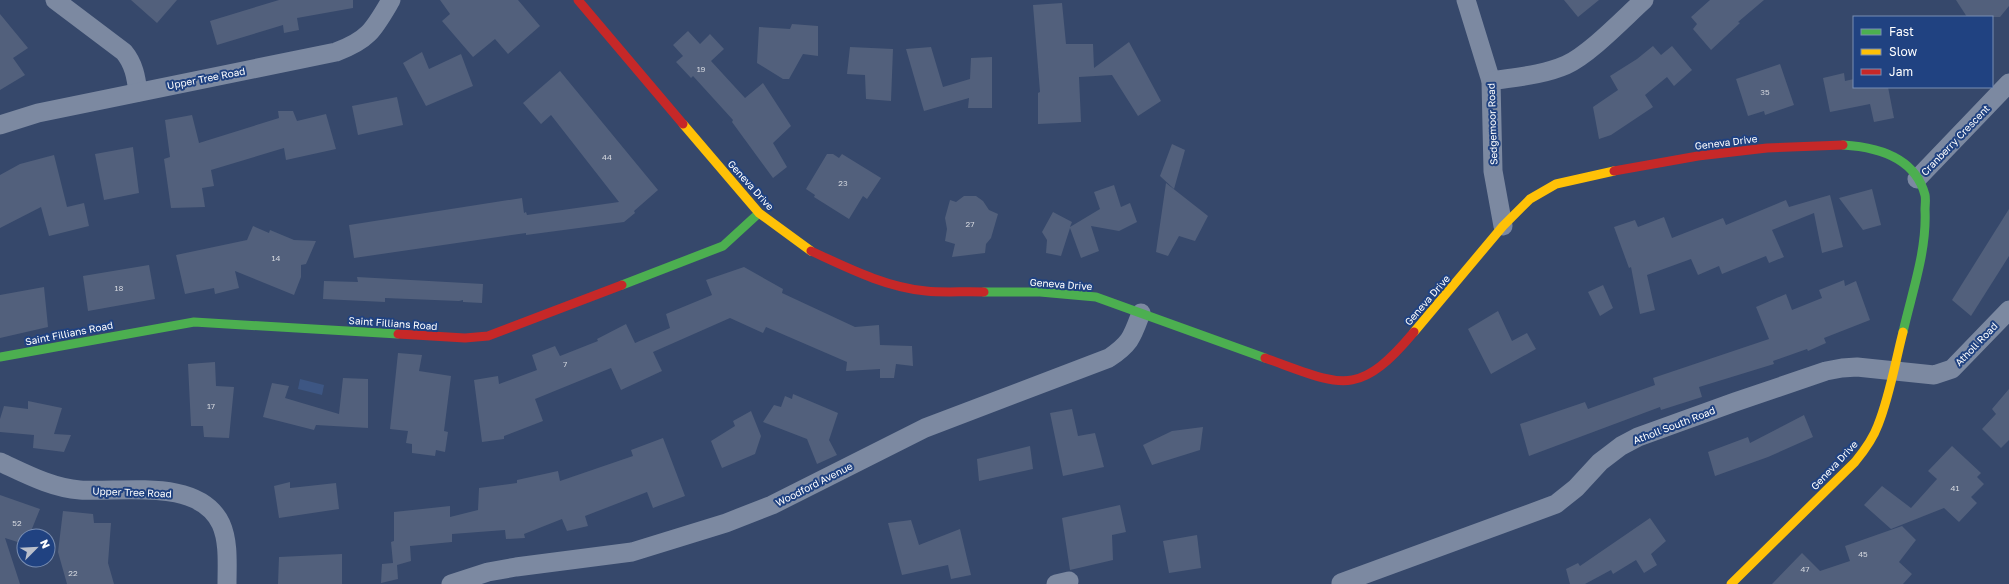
<svg xmlns="http://www.w3.org/2000/svg" width="2009" height="584" font-family="'Golos Text',sans-serif">
<rect width="100%" height="100%" fill="#36486b"/>
<path fill="#3d5683" d="M 300,379 L 324,385 L 322,395 L 298,389 Z"/>
<g fill="#52607c">
<path d="M 131,0 L 177,0 L 157,23 Z"/>
<path d="M 279,0 L 353,0 L 353,8 L 297,18 L 299,30 L 284,33 L 283,25 L 217,45 L 210,21 Z"/>
<path d="M 440,0 L 518,0 L 540,26 L 508,54 L 495,39 L 473,57 L 442,21 L 450,14 Z"/>
<path d="M 1564,0 L 1599,0 L 1578,17 Z"/>
<path d="M 1710,0 L 1764,0 L 1738,22 L 1740,23 L 1711,50 L 1693,29 L 1697,24 L 1691,17 Z"/>
<path d="M 1956,0 L 2009,0 L 2009,6 L 2000,17 L 1967,17 Z"/>
<path d="M 1062,3 L 1066,44 L 1093,44 L 1094,68 L 1129,42 L 1161,101 L 1138,116 L 1112,75 L 1079,77 L 1081,122 L 1038,124 L 1038,93 L 1040,92 L 1033,5 Z"/>
<path d="M 0,14 L 28,48 L 13,58 L 25,75 L 0,90 Z"/>
<path d="M 792,24 L 818,26 L 818,56 L 803,54 L 789,79 L 783,79 L 757,63 L 759,27 L 790,29 Z"/>
<path d="M 688,31 L 700,44 L 710,34 L 724,49 L 711,61 L 745,98 L 763,83 L 791,126 L 773,143 L 787,167 L 773,178 L 732,122 L 733,120 L 693,76 L 691,78 L 676,62 L 683,56 L 673,45 Z"/>
<path d="M 1653,46 L 1661,55 L 1672,46 L 1692,70 L 1674,86 L 1667,77 L 1645,95 L 1653,107 L 1611,135 L 1599,139 L 1593,107 L 1618,90 L 1610,76 L 1637,59 Z"/>
<path d="M 850,47 L 893,49 L 891,101 L 866,99 L 865,75 L 847,74 Z"/>
<path d="M 931,47 L 943,87 L 970,79 L 971,58 L 992,57 L 992,108 L 968,108 L 969,98 L 924,111 L 906,49 Z"/>
<path d="M 422,52 L 429,69 L 461,54 L 473,86 L 426,106 L 403,63 Z"/>
<path d="M 1780,64 L 1794,105 L 1765,115 L 1764,111 L 1748,116 L 1736,79 Z"/>
<path d="M 560,71 L 658,190 L 634,211 L 635,213 L 624,222 L 526,235 L 526,233 L 354,258 L 349,225 L 522,198 L 524,213 L 526,212 L 527,215 L 619,202 L 551,115 L 541,124 L 523,103 Z"/>
<path d="M 1844,73 L 1845,81 L 1854,79 L 1854,87 L 1888,87 L 1894,118 L 1874,122 L 1870,104 L 1830,112 L 1823,78 Z"/>
<path d="M 397,97 L 403,125 L 358,135 L 352,106 Z"/>
<path d="M 278,111 L 293,111 L 297,121 L 326,114 L 336,149 L 286,160 L 284,148 L 211,170 L 214,186 L 202,188 L 205,207 L 171,208 L 164,159 L 170,157 L 165,120 L 192,115 L 199,143 L 279,118 Z"/>
<path d="M 1172,144 L 1185,150 L 1174,189 L 1160,176 Z"/>
<path d="M 133,147 L 139,193 L 104,200 L 95,154 Z"/>
<path d="M 827,154 L 833,154 L 839,158 L 842,154 L 881,178 L 867,199 L 863,196 L 849,219 L 814,197 L 815,195 L 806,189 Z"/>
<path d="M 54,155 L 67,207 L 84,203 L 89,226 L 49,236 L 41,207 L 0,228 L 0,175 L 20,164 Z"/>
<path d="M 1166,183 L 1208,216 L 1195,241 L 1179,236 L 1168,256 L 1156,252 Z"/>
<path d="M 1114,185 L 1121,207 L 1130,203 L 1137,222 L 1119,231 L 1091,226 L 1099,251 L 1081,258 L 1070,228 L 1061,256 L 1046,253 L 1047,240 L 1042,232 L 1053,212 L 1072,222 L 1070,227 L 1100,209 L 1094,192 Z"/>
<path d="M 1872,189 L 1881,225 L 1863,230 L 1839,198 Z"/>
<path d="M 1830,195 L 1843,247 L 1822,253 L 1814,213 L 1772,230 L 1784,257 L 1769,263 L 1766,256 L 1722,274 L 1719,266 L 1698,275 L 1691,259 L 1647,275 L 1655,310 L 1640,314 L 1631,267 L 1629,268 L 1614,227 L 1635,220 L 1638,227 L 1664,217 L 1672,238 L 1723,218 L 1726,225 L 1786,200 L 1789,207 Z"/>
<path d="M 964,196 L 976,196 L 983,201 L 989,210 L 998,214 L 991,238 L 986,244 L 985,253 L 952,257 L 955,244 L 945,241 L 947,229 L 945,218 L 950,200 L 956,202 Z"/>
<path d="M 2009,209 L 2009,256 L 1971,316 L 1952,300 Z"/>
<path d="M 253,226 L 269,233 L 270,230 L 294,240 L 316,241 L 306,264 L 301,265 L 301,277 L 294,295 L 235,271 L 239,288 L 215,294 L 214,288 L 185,294 L 176,255 L 247,240 Z"/>
<path d="M 149,265 L 155,299 L 88,311 L 83,276 Z"/>
<path d="M 744,267 L 783,289 L 782,293 L 855,327 L 879,325 L 880,345 L 912,346 L 913,366 L 896,364 L 894,378 L 880,378 L 880,369 L 846,371 L 847,362 L 766,327 L 763,333 L 730,318 L 653,352 L 662,371 L 621,390 L 611,368 L 535,399 L 543,421 L 504,436 L 504,439 L 482,442 L 474,380 L 498,376 L 499,384 L 537,370 L 532,355 L 555,346 L 560,356 L 598,341 L 597,339 L 626,324 L 635,343 L 670,328 L 666,314 L 712,295 L 706,280 Z"/>
<path d="M 357,277 L 483,284 L 482,303 L 463,302 L 463,300 L 459,301 L 385,298 L 385,302 L 323,299 L 324,281 L 358,282 Z"/>
<path d="M 1844,280 L 1845,286 L 1856,281 L 1870,320 L 1824,338 L 1826,343 L 1808,351 L 1807,349 L 1773,361 L 1774,364 L 1699,387 L 1702,397 L 1661,410 L 1660,407 L 1529,456 L 1520,424 L 1585,402 L 1588,409 L 1655,385 L 1653,378 L 1769,339 L 1756,307 L 1786,294 L 1792,310 L 1822,298 L 1819,290 Z"/>
<path d="M 1603,285 L 1613,308 L 1600,316 L 1588,292 Z"/>
<path d="M 44,287 L 48,327 L 0,338 L 0,295 Z"/>
<path d="M 1498,311 L 1512,341 L 1527,333 L 1536,349 L 1491,374 L 1468,329 Z"/>
<path d="M 398,353 L 422,355 L 419,371 L 451,376 L 444,431 L 448,432 L 445,452 L 436,450 L 435,456 L 412,453 L 412,444 L 406,443 L 408,431 L 390,429 Z"/>
<path d="M 215,362 L 216,386 L 234,387 L 229,438 L 204,437 L 203,426 L 191,426 L 188,364 Z"/>
<path d="M 343,378 L 368,379 L 368,428 L 316,425 L 314,430 L 263,417 L 272,383 L 289,386 L 285,398 L 339,414 Z"/>
<path d="M 2009,389 L 2009,440 L 2001,448 L 1982,429 L 1996,414 L 1992,409 Z"/>
<path d="M 793,394 L 838,413 L 829,440 L 837,455 L 817,464 L 807,439 L 763,422 L 774,405 L 781,407 L 785,396 L 792,399 Z"/>
<path d="M 28,401 L 62,408 L 54,434 L 71,435 L 64,452 L 33,448 L 34,435 L 0,432 L 0,419 L 4,406 L 28,409 Z"/>
<path d="M 1072,409 L 1078,436 L 1095,433 L 1104,467 L 1063,476 L 1050,413 Z"/>
<path d="M 751,411 L 761,436 L 755,454 L 722,468 L 711,441 L 735,426 L 733,421 Z"/>
<path d="M 1804,415 L 1813,437 L 1768,457 L 1715,476 L 1708,452 L 1748,437 L 1750,443 Z"/>
<path d="M 1203,427 L 1200,450 L 1152,465 L 1143,445 L 1172,431 Z"/>
<path d="M 663,438 L 685,496 L 653,508 L 647,492 L 585,516 L 588,526 L 567,531 L 562,519 L 524,534 L 525,538 L 506,539 L 505,530 L 452,534 L 452,542 L 410,546 L 411,561 L 397,565 L 398,579 L 381,583 L 382,564 L 393,563 L 391,542 L 394,541 L 394,512 L 450,506 L 450,517 L 478,510 L 479,488 L 517,483 L 517,480 L 558,471 L 560,481 L 633,456 L 631,450 Z"/>
<path d="M 1030,446 L 1033,469 L 979,481 L 977,459 Z"/>
<path d="M 1952,446 L 1981,473 L 1977,477 L 1984,484 L 1971,497 L 1977,503 L 1959,522 L 1944,508 L 1891,529 L 1864,505 L 1882,486 L 1911,508 L 1937,479 L 1928,471 Z"/>
<path d="M 290,482 L 290,488 L 336,483 L 339,509 L 279,518 L 274,486 Z"/>
<path d="M 0,495 L 40,509 L 29,536 L 24,536 L 24,544 L 5,538 L 20,584 L 0,584 Z"/>
<path d="M 1120,505 L 1126,532 L 1112,535 L 1113,560 L 1070,570 L 1062,518 Z"/>
<path d="M 63,511 L 93,514 L 94,523 L 111,523 L 108,563 L 114,584 L 67,584 L 58,552 Z"/>
<path d="M 1650,518 L 1666,541 L 1651,554 L 1657,565 L 1644,573 L 1636,560 L 1613,574 L 1611,570 L 1585,584 L 1570,584 L 1566,569 L 1578,563 L 1580,566 Z"/>
<path d="M 911,520 L 919,545 L 960,529 L 971,575 L 951,579 L 948,565 L 902,575 L 888,523 Z"/>
<path d="M 1902,526 L 1916,540 L 1899,562 L 1912,574 L 1903,584 L 1772,584 L 1802,553 L 1820,571 L 1850,561 L 1845,546 Z"/>
<path d="M 1197,535 L 1201,568 L 1169,573 L 1163,541 Z"/>
<path d="M 342,554 L 342,584 L 278,584 L 279,557 Z"/>
</g>
<g fill="none" stroke-linecap="round" stroke-linejoin="round">
<g stroke="#7c89a1" stroke-width="19">
<path d="M 55,0 L 124,52 C 134,64 136,77 138,92"/>
<path d="M 1466,0 L 1491,81 L 1493,171 L 1503,226"/>
<path d="M 1491,81 C 1516,77 1543,75 1566,65 C 1590,54 1624,18 1644,0"/>
<path d="M 0,125 L 38,113 L 336,52 C 369,40 374,29 391,0"/>
<path d="M 1917,179 L 2009,83"/>
<path d="M 0,462 C 26,474 52,488 80,490 C 122,493 199,477 221,524 C 229,542 227,565 227,584"/>
<path d="M 1341,583 L 1556,504 L 1576,488 L 1600,462 L 1621,446 L 1638,437 L 1735,402 L 1826,371 L 1842,368 L 1857,367 L 1934,375 L 1952,369 L 2009,310"/>
<path d="M 451,584 L 488,572 L 516,567 L 632,552 L 726,523 L 772,505 L 925,428 L 1109,358 C 1131,343 1132,337 1141,313"/>
<path d="M 1056,584 L 1069,581"/>
</g>
<g stroke="#4caf50" stroke-width="9">
<path d="M 1843,145 C 1877,147 1915,157 1925,195 C 1926,199 1925,205 1925,210 C 1927,251 1912,292 1903,332"/>
<path d="M 622,285 L 723,246 L 759,213"/>
<path d="M 984,292 L 1040,292 L 1096,297 L 1265,358"/>
<path d="M 0,357 L 194,322 L 398,334"/>
</g>
<g stroke="#ffc107" stroke-width="9">
<path d="M 683,124 L 759,213 L 811,251"/>
<path d="M 1414,332 L 1503,226 L 1530,199 L 1556,184 L 1614,171"/>
<path d="M 1731,584 L 1855,462 C 1864,451 1873,439 1878,425 C 1890,395 1895,363 1903,332"/>
</g>
<g stroke="#c62828" stroke-width="9">
<path d="M 578,0 L 683,124"/>
<path d="M 1614,171 L 1698,156 L 1767,148 L 1843,145"/>
<path d="M 811,251 C 848,268 885,287 926,291 C 945,293 965,291 984,292"/>
<path d="M 398,334 L 465,338 L 488,336 L 622,285"/>
<path d="M 1265,358 C 1341,385 1357,400 1414,332"/>
</g>
</g>
<g text-anchor="middle" stroke-width="4" stroke-linejoin="round" paint-order="stroke">
<g font-size="8" fill="#d4d7de">
<text x="701" y="72">19</text>
<text x="1765" y="95">35</text>
<text x="607" y="160">44</text>
<text x="843" y="186">23</text>
<text x="970" y="227">27</text>
<text x="276" y="261">14</text>
<text x="119" y="291">18</text>
<text x="565" y="367">7</text>
<text x="211" y="409">17</text>
<text x="1955" y="491">41</text>
<text x="17" y="526">52</text>
<text x="1863" y="557">45</text>
<text x="1805" y="572">47</text>
<text x="73" y="576">22</text>
</g>
<g font-size="10" fill="#fff" stroke="#204281">
<text transform="translate(206 78) rotate(-11)" y="4">Upper Tree Road</text>
<text transform="translate(1492 124) rotate(-92)" y="4">Sedgemoor Road</text>
<text transform="translate(1955 140) rotate(-46)" y="4">Cranberry Crescent</text>
<text transform="translate(1726 142) rotate(-7)" y="4">Geneva Drive</text>
<text transform="translate(751 185) rotate(48)" y="4">Geneva Drive</text>
<text transform="translate(1061 284) rotate(4)" y="4">Geneva Drive</text>
<text transform="translate(1427 300) rotate(-49)" y="4">Geneva Drive</text>
<text transform="translate(393 323) rotate(4)" y="4">Saint Fillians Road</text>
<text transform="translate(69 333) rotate(-11)" y="4">Saint Fillians Road</text>
<text transform="translate(1976 344) rotate(-46)" y="4">Atholl Road</text>
<text transform="translate(1674 425) rotate(-21)" y="4">Atholl South Road</text>
<text transform="translate(1834 465) rotate(-47)" y="4">Geneva Drive</text>
<text transform="translate(814 484) rotate(-27)" y="4">Woodford Avenue</text>
<text transform="translate(132 492) rotate(2)" y="4">Upper Tree Road</text>
</g>
</g>
<rect x="1853" y="16" width="140" height="72" fill="#204281" stroke="#798eb3"/>
<rect x="1861" y="29" width="20" height="6" fill="#4caf50" stroke="#798eb3"/>
<text x="1889" y="36" font-size="12" fill="#ffffff">Fast</text>
<rect x="1861" y="49" width="20" height="6" fill="#ffc107" stroke="#798eb3"/>
<text x="1889" y="56" font-size="12" fill="#ffffff">Slow</text>
<rect x="1861" y="69" width="20" height="6" fill="#c62828" stroke="#798eb3"/>
<text x="1889" y="76" font-size="12" fill="#ffffff">Jam</text>
<g transform="translate(36 548) rotate(66)"><circle r="19" fill="#204281" stroke="#798eb3"/>
<path d="M0-3L7 15L0 10L-7 15Z" fill="#b9bfcb"/>
<text y="-6" font-size="11" font-weight="bold" text-anchor="middle" fill="#ffffff">N</text>
</g>
</svg>
